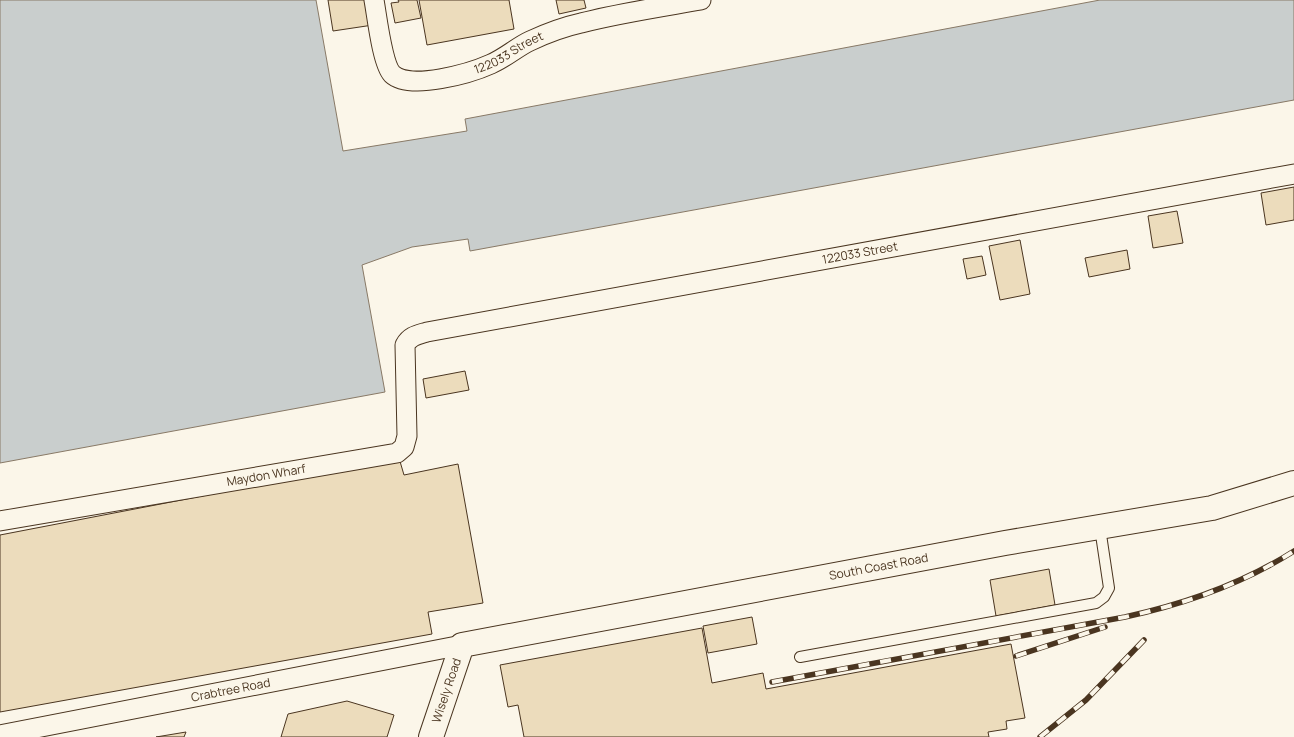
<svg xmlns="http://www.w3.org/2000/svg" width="1294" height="737" font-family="Manrope,sans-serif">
<rect width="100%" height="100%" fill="#fbf6e9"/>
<path fill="#c9cecd" stroke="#887966" d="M 0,0 L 316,0 L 343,151 L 467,131 L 465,119 L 1100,0 L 1294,0 L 1294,100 L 470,251 L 468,239 L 412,247 L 362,265 L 385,392 L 0,463 Z"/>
<g fill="#ecdcbc" stroke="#4a3520">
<path d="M 328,0 L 369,0 L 373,25 L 333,31 Z"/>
<path d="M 398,0 L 417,0 L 421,18 L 395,23 L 391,3 L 399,2 Z"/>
<path d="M 419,0 L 509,0 L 514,29 L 427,45 Z"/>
<path d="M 556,0 L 584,0 L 586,8 L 559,14 Z"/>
<path d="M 1294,187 L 1294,220 L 1266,225 L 1261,193 Z"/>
<path d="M 1177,211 L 1183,243 L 1153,248 L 1148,216 Z"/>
<path d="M 1020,240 L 1030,294 L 1000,300 L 989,246 Z"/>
<path d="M 1127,250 L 1130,269 L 1089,277 L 1085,258 Z"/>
<path d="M 982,256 L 986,275 L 967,279 L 963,259 Z"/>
<path d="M 465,371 L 469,390 L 426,398 L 423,379 Z"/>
<path d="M 399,458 L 404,475 L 458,464 L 483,603 L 428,612 L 432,634 L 0,712 L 0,535 Z"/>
<path d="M 1049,569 L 1055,605 L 996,616 L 990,580 Z"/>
<path d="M 752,617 L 757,644 L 708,653 L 703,626 Z"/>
<path d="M 702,628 L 712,683 L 763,673 L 766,689 L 1011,644 L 1025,718 L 1006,721 L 1007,729 L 988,732 L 989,737 L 524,737 L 518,705 L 508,707 L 500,665 Z"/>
<path d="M 347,701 L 394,715 L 387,737 L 281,737 L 288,714 Z"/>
<path d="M 186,732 L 184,737 L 156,737 Z"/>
</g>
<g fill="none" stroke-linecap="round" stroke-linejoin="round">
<g stroke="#4a3520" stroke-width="12">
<path id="service" d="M 800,657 L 1096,603 L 1104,597 L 1109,588 L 1100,528"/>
</g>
<g stroke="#4a3520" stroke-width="21">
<g id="minor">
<path id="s1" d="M 374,0 C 377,16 382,63 392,74 C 410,91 471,73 491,64 C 505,58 517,47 530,41 C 547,33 563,27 581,23 C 620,13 661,7 701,0"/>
<path id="s2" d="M 0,521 L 397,453 L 404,447 L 407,436 L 405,345 C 410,336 417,335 427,332 L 1294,174"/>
<path id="s3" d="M 0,735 L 462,645"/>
</g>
</g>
<g stroke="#4a3520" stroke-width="26">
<g id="tertiary">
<path id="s4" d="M 431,737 L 462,645 L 1005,543 L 1212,508 L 1294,483"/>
</g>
</g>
<use href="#service" stroke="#fbf6e9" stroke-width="10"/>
<use href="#minor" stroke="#fbf6e9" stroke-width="19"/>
<use href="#tertiary" stroke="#fbf6e9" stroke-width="24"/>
<g stroke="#4a3520" stroke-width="5.5">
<g id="rail">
<path d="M 1016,656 L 1105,627"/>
<path d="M 772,682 L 1125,617 C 1185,604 1242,584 1294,551"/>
<path d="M 1040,737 L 1086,700 L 1144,640"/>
</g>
</g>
<use href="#rail" stroke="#fbf6e9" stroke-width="4" stroke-dasharray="11" stroke-linecap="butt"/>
</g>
<g text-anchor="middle" stroke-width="4" stroke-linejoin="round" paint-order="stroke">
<g font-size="12" fill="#4a3520" stroke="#fbf6e9">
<text dy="4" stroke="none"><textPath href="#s1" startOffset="200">122033 Street</textPath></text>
<text dy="4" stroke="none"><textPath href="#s2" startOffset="981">122033 Street</textPath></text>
<text dy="4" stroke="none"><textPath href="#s2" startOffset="270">Maydon Wharf</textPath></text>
<text dy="4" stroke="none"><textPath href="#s4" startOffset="521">South Coast Road</textPath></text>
<text dy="4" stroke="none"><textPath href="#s3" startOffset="235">Crabtree Road</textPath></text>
<text dy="4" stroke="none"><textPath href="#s4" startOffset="49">Wisely Road</textPath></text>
</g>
</g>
</svg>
